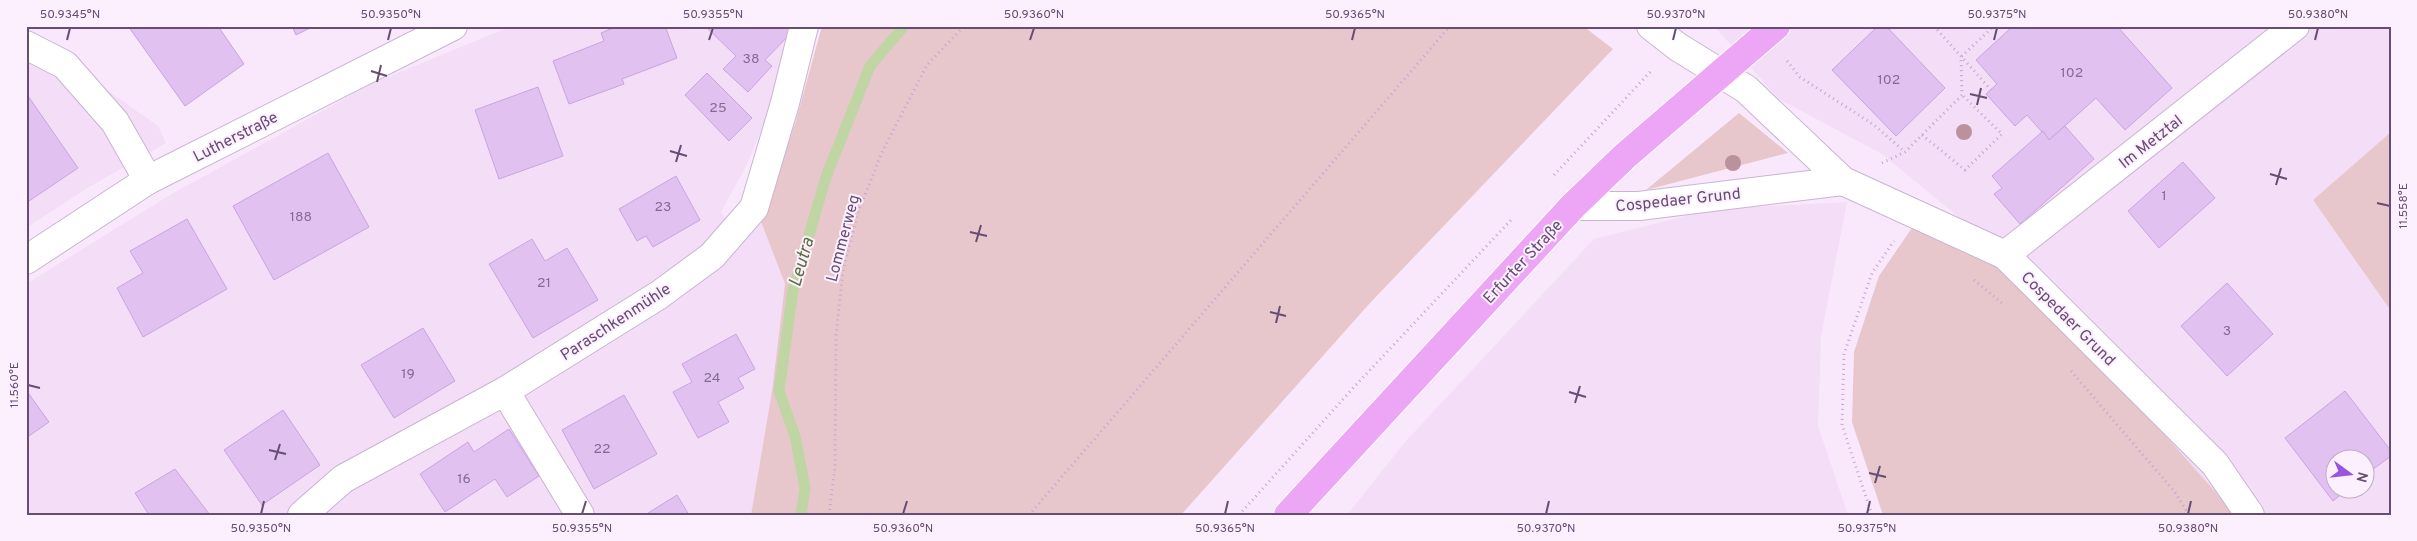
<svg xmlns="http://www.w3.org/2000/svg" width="2417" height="541" font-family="Overpass,sans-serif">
<rect width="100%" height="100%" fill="#f9e8fb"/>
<g fill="#f3ddf7" fill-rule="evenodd">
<path d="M 512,26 L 794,26 L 780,88 L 746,166 L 721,212 L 742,241 L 760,219 L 785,283 L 772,391 L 751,515 L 26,515 L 26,284 L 170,195 L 373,83 Z"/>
<path d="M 1714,26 L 2391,26 L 2391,132 L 2313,200 L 2391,311 L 2391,515 L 2236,515 L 2005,255 L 1882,154 L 1779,99 ZM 2334,458 L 2364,458 L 2364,488 L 2334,488 Z"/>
<path d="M 28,34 L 158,126 L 166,143 L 89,187 L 26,228 Z"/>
<path d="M 1847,202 L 1821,336 L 1818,426 L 1848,515 L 1347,515 L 1405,442 L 1594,239 L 1714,209 Z"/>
</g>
<g fill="#e8c7cc">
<path d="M 822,26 L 1583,26 L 1613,49 L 1370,303 L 1181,515 L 751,515 L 772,391 L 785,284 L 760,219 L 795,124 Z"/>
<path d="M 1739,113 L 1788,153 L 1646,190 Z"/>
<path d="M 2391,132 L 2391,311 L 2313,200 Z"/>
<path d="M 1914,225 L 2005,255 L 2236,515 L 1883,515 L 1852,422 L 1854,352 L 1879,276 Z"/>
</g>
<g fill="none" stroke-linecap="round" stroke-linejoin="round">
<path stroke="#c0d5a4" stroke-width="11" d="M 801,515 L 805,488 L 795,436 L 779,391 L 793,290 L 826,177 L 870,66 L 904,26"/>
</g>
<g fill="#e0c1ef" stroke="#cba3e1">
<path d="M 128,26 L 218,26 L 244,64 L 185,106 Z"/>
<path d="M 292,26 L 314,26 L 296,35 Z"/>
<path d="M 618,26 L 665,26 L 677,58 L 622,79 L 624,84 L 569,104 L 553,61 L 604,41 L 601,33 Z"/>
<path d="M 705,26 L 786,26 L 792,32 L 765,60 L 772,66 L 748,92 L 723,69 L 736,56 Z"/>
<path d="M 1878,26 L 1886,26 L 1945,88 L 1896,136 L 1832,70 Z"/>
<path d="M 2013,26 L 2117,26 L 2172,88 L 2125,130 L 2096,98 L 2049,140 L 2027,115 L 2015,126 L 1986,94 L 1997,84 L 1976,60 Z"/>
<path d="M 707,73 L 752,118 L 729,141 L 685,95 Z"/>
<path d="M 538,87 L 563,156 L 499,179 L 475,110 Z"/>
<path d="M 26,93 L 78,168 L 26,203 Z"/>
<path d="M 2065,126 L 2094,159 L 2020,224 L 1994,194 L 2002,188 L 1992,176 L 2043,131 L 2049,140 Z"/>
<path d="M 328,153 L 369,227 L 274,280 L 233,206 Z"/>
<path d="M 2183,162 L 2215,198 L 2159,248 L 2128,211 Z"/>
<path d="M 676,176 L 700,220 L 653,247 L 646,236 L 637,241 L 619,209 Z"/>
<path d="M 187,219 L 227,289 L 143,337 L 117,288 L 143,273 L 130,251 Z"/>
<path d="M 532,239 L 545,261 L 567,248 L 598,300 L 533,338 L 489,264 Z"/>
<path d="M 2227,283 L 2273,334 L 2227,376 L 2181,326 Z"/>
<path d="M 423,328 L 455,381 L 394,418 L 361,365 Z"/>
<path d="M 736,334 L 755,369 L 738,378 L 744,388 L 718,402 L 729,422 L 698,438 L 673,392 L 692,382 L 682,364 Z"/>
<path d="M 26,390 L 49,422 L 26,438 Z"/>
<path d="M 2345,391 L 2391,451 L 2391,456 L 2364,476 L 2364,458 L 2334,458 L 2334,488 L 2349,488 L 2333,501 L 2285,438 Z"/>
<path d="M 624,395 L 657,454 L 594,489 L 562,430 Z"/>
<path d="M 283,410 L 320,465 L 262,505 L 224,450 Z"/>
<path d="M 509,429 L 539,476 L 507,497 L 495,479 L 445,512 L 420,474 L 468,442 L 474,452 Z"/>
<path d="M 175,469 L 210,515 L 149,515 L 135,493 Z"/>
<path d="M 677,495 L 689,515 L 645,515 Z"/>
</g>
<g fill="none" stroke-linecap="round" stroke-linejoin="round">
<g stroke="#c9b4d2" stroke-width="30">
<g id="minor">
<path d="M 1651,26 L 1678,47 L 1746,89 L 1843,181 L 2005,255 L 2215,464 L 2250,515"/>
<path d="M 26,45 L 65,65 L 115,122 L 148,180"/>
<path d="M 1573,206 L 1639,206 L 1843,181"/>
<path d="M 2005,255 L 2295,26"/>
<path d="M 26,260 L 148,180 L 453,26"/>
<path d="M 505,391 L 580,515"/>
<path d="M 302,515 L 343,479 L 505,391 L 659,295 L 712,256 L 754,208 L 785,103 L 804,26"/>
</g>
</g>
<g stroke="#fff" stroke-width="30">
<path id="major" d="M 1288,515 L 1573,206 L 1625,156 L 1776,26"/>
</g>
<g stroke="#c4a4d4" stroke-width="3" stroke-dasharray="1 4" stroke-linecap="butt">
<path d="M 1934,26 L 1991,90"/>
<path d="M 1787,61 L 1800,77 L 1874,125 L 1905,152"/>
<path d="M 1922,135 L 1965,170 L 2002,134 L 1962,95"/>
<path d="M 1882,163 L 1905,152 L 1962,95 L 1961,57 L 1994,26"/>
<path d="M 1554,175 L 1652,70"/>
<path d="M 1974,280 L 2002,303"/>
<path d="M 2071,371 L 2174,491 L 2189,515"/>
<path d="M 829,515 L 835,467 L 836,335 L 843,270 L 858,212 L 883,150 L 927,65 L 964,26"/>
<path d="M 1029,515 L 1450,26"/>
<path d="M 1239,515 L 1354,387 L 1512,219"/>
<path d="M 1872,515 L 1842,425 L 1844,354 L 1872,273 L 1894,241"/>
</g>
<use href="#minor" stroke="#fff" stroke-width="28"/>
<use href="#major" stroke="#eda5f5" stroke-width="28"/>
</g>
<g fill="#b9929b">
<circle cx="1964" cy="132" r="8"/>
<circle cx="1733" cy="163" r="8"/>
</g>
<path fill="none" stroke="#664d74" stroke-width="2" d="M 67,40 L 70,28M 388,40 L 391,28M 709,40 L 713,28M 1030,40 L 1034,28M 1352,40 L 1355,28M 1673,40 L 1676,28M 1994,40 L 1997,28M 2315,40 L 2318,28M 371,71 L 387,76M 377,82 L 381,65M 1970,94 L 1987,98M 1977,105 L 1981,88M 670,151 L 687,156M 676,162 L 681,145M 2270,174 L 2287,179M 2276,185 L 2281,168M 2377,203 L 2390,206M 970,232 L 987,236M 976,242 L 981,225M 1270,312 L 1286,316M 1276,323 L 1280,306M 28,385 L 40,388M 1569,392 L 1586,397M 1575,403 L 1580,386M 269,450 L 286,454M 275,460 L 280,444M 1869,473 L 1886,477M 1875,483 L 1880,466M 261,514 L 264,501M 582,514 L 586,501M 903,514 L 907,501M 1225,514 L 1228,501M 1546,514 L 1549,501M 1867,514 L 1870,501M 2188,514 L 2191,501"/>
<g text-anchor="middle" stroke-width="4" stroke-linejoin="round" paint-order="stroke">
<g font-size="14" fill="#846a93">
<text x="751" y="63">38</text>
<text x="2072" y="77">102</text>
<text x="1889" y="84">102</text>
<text x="718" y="112">25</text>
<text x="2164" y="200">1</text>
<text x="663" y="211">23</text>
<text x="301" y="221">188</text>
<text x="544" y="287">21</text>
<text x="2227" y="335">3</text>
<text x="408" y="378">19</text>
<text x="712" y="382">24</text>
<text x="602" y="453">22</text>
<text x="464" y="483">16</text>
</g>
<g font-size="16" fill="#664d74" stroke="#fceffe">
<text transform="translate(235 136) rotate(-27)" y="6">Lutherstraße</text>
<text transform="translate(2150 141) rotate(-38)" y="6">Im Metztal</text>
<text transform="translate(1678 199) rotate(-6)" y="6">Cospedaer Grund</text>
<text transform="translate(842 238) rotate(-75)" y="6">Lommerweg</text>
<text transform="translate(1522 261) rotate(-47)" y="6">Erfurter Straße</text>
<text transform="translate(2069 318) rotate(45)" y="6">Cospedaer Grund</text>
<text transform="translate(615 321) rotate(-33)" y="6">Paraschkenmühle</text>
</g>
<g font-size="18" font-style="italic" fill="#5b713e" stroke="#fceffe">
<text transform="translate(801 262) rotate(-74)" y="6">Leutra</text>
</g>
</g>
<rect width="2417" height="541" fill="none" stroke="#fceffe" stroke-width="55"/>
<g transform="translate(2350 474) rotate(105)"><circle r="24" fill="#fceffe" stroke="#c0aec7"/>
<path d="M0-4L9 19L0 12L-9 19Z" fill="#9855dd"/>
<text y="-8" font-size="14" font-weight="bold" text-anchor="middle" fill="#664d74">N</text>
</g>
<rect x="28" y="28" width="2362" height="486" fill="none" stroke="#664d74" stroke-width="2"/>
<g font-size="12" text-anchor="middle" fill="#664d74">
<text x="70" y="18">50.9345°N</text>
<text x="391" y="18">50.9350°N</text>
<text x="713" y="18">50.9355°N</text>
<text x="1034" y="18">50.9360°N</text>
<text x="1355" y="18">50.9365°N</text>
<text x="1676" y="18">50.9370°N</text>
<text x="1997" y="18">50.9375°N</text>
<text x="2318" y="18">50.9380°N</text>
<text transform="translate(2403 206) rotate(-90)" y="4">11.558°E</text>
<text transform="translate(14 385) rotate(-90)" y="4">11.560°E</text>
<text x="261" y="532">50.9350°N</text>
<text x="582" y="532">50.9355°N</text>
<text x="903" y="532">50.9360°N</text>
<text x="1225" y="532">50.9365°N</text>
<text x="1546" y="532">50.9370°N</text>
<text x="1867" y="532">50.9375°N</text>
<text x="2188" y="532">50.9380°N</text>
</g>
</svg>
